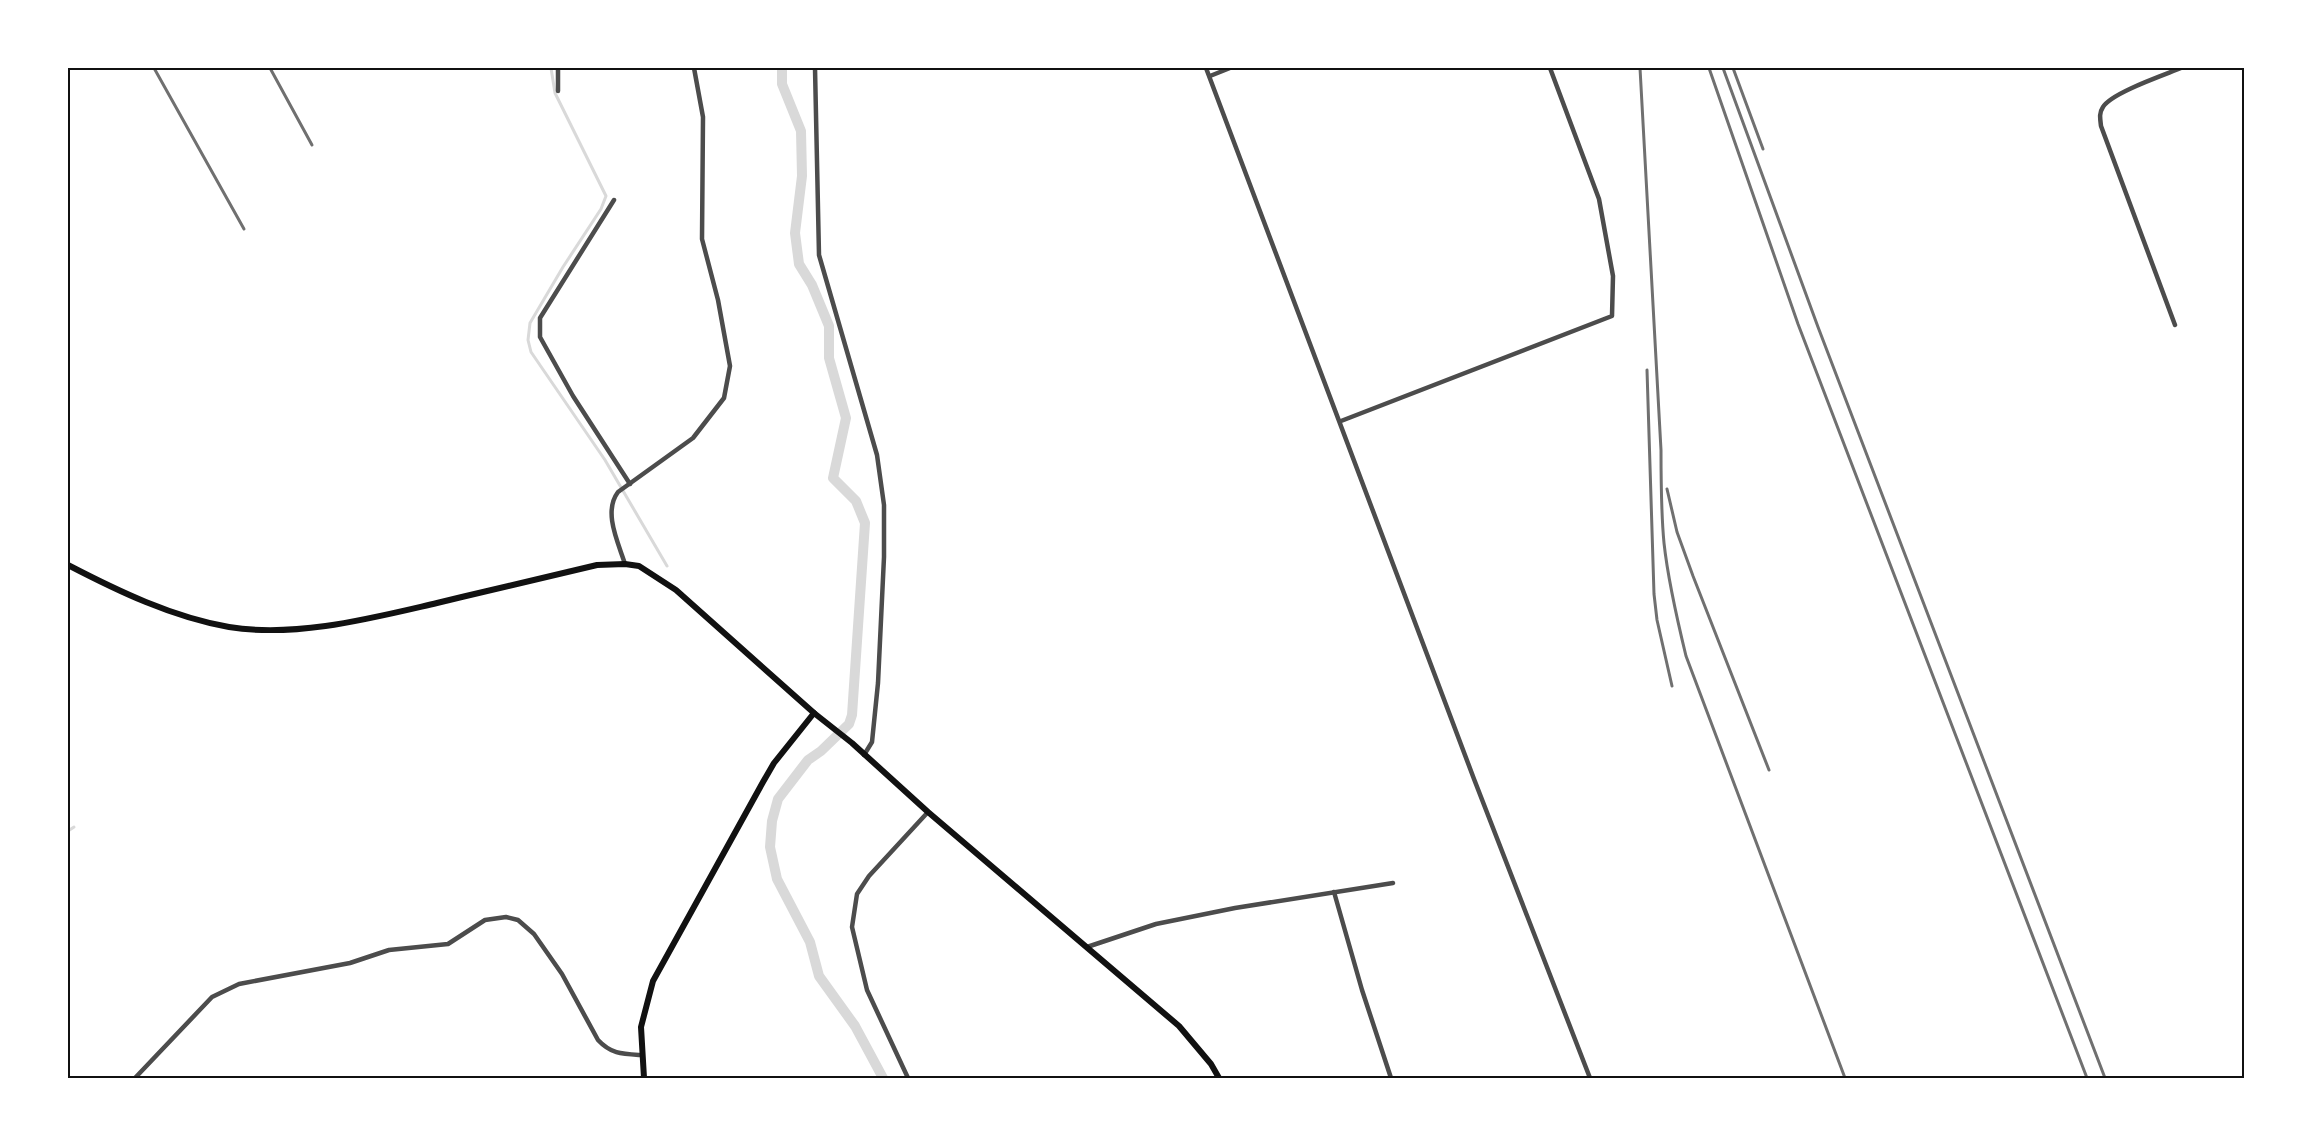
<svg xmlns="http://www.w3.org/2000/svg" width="2312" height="1146" font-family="Overpass,sans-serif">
<rect width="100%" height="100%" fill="#fff"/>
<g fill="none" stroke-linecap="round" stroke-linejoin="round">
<g stroke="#d9d9d9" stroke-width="3">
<path d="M 551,68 L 555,93 L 606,196 L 601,209 L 563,267 L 530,323 L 528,340 L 531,352 L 605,460 L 667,566"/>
<path d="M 68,831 L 74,827"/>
</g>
<path stroke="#d9d9d9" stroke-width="10" d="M 782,68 L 782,84 L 801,131 L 802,176 L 795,233 L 799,264 L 812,285 L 829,326 L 829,358 L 846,418 L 833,478 L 856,501 L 865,523 L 852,715 L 849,724 L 821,751 L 808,760 L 778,799 L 772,821 L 770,847 L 777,879 L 810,942 L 819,976 L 855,1026 L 883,1078"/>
<g stroke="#4c4c4c" stroke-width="4.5">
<path d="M 558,68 L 558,91"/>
<path d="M 815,68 L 819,255 L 877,455 L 884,505 L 884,557 L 878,683 L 872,742 L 864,755"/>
<path d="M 1206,68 L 1474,779 L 1590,1078"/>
<path d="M 1210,76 L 1230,68"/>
<path d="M 614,200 L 540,318 L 540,337 L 573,396 L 630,484"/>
<path d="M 2175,325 L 2101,126 C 2100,118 2099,113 2103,107 C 2111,93 2164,75 2181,68"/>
<path d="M 1341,421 L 1612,316 L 1613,276 L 1599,199 L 1550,68"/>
<path d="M 625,564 C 618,542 603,512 618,492 L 693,438 L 724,398 L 730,366 L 718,300 L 702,239 L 703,117 L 694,68"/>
<path d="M 1334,892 L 1362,990 L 1391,1078"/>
<path d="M 1087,947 L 1156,924 L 1235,908 L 1393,883"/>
<path d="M 135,1078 L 212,997 L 239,984 L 350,963 L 389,950 L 448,944 L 485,920 L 506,917 L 518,920 L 534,934 L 562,974 L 598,1040 C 611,1054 622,1054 641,1055"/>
<path d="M 908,1078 L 867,990 L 852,927 L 857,894 L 869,876 L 928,812"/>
</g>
<g stroke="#111" stroke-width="6">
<path d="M 68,565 C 118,591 172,617 229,627 C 296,638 372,618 437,603 C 490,590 543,578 597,565 L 625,564 L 639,566 L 676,590 L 814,713 L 852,743 L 928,812 L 1179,1026 L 1211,1064 L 1219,1078"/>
<path d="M 644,1078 L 641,1027 L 653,981 L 763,782 L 774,763 L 814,713"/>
</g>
<g stroke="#707070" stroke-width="3">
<path d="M 154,68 L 244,229"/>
<path d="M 270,68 L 312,145"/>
<path d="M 1640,68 L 1661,450 C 1661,481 1661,512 1664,543 C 1668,580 1677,619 1686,656 L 1845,1078"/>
<path d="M 1709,68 L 1798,324 L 2087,1078"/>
<path d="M 1723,68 L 1818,327 L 2105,1078"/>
<path d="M 1733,68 L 1763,149"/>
<path d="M 1647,370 L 1654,594 L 1657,620 L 1672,686"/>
<path d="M 1667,489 L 1677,532 L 1693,576 L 1769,770"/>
</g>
</g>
<rect width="2312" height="1146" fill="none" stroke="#ffffff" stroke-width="138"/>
<rect x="69" y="69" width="2174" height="1008" fill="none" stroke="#111" stroke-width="2"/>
</svg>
